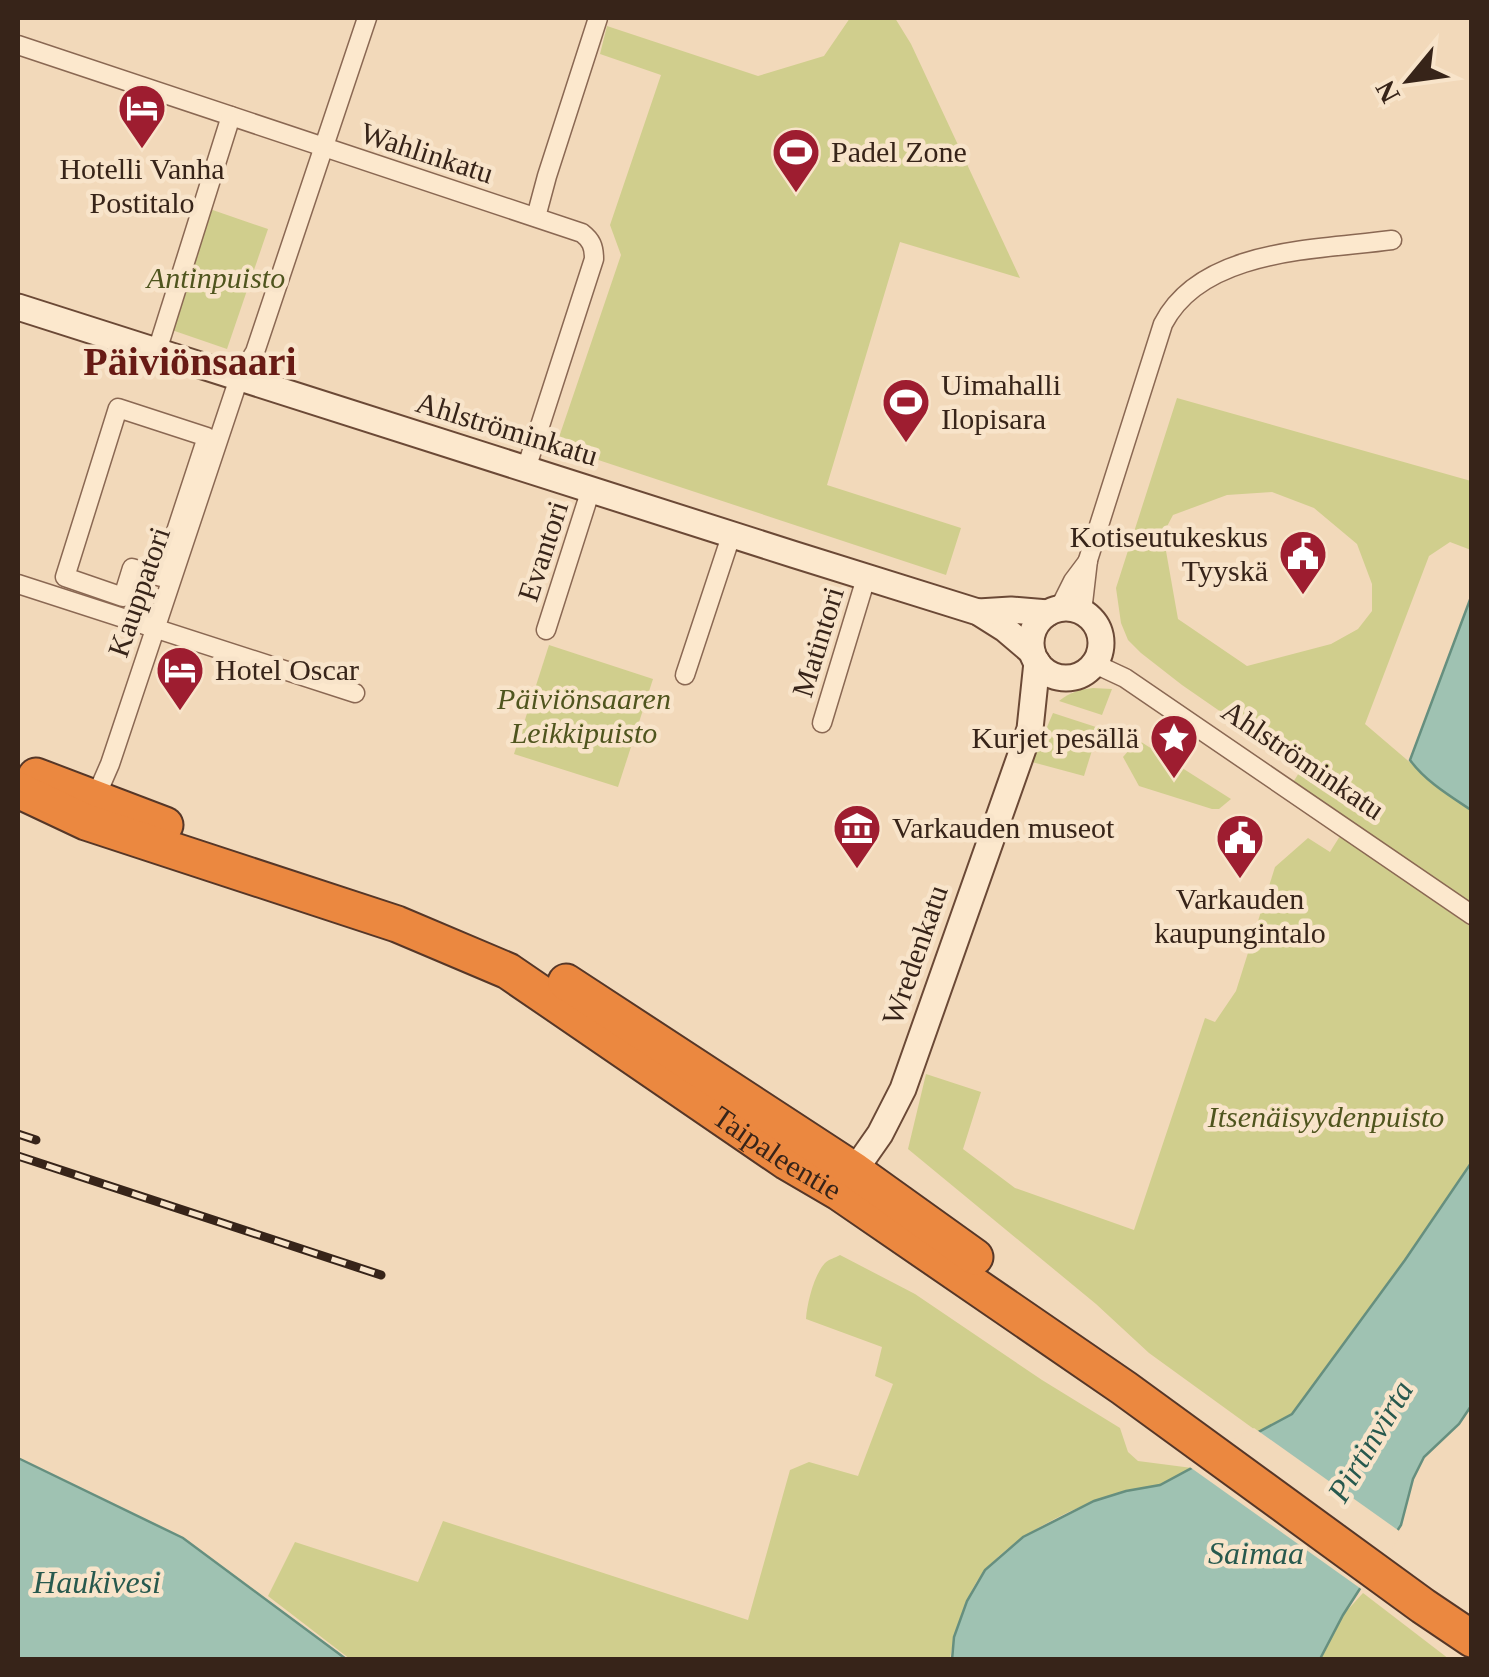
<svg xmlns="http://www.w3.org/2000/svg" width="1489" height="1677" font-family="'Times New Roman',serif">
<rect width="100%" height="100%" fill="#f2d9ba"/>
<g fill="#d0ce8d" fill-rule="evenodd">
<path d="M 850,18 L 895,18 L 911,44 L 1020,278 L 900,242 L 827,485 L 961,528 L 946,575 L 556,446 L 621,255 L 610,225 L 661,75 L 600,54 L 607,26 L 758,76 L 824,56 Z"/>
<path d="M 204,207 L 268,229 L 227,349 L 163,327 Z"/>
<path d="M 1177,398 L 1471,481 L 1471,550 L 1450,542 L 1429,556 L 1365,724 L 1447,794 L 1471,810 L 1471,904 L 1292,784 L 1302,768 L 1182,685 L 1141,653 L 1128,640 L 1121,623 L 1116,588 ZM 1272,492 L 1314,508 L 1357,544 L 1372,584 L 1372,611 L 1358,629 L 1331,644 L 1247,666 L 1178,619 L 1163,534 L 1173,515 L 1227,495 Z"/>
<path d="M 549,645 L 653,679 L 618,787 L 514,754 Z"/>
<path d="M 1093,688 L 1112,689 L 1102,715 L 1059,701 C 1070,692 1079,690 1093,688 Z"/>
<path d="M 1053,713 L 1099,728 L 1084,776 L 1032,762 Z"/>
<path d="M 1138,740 L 1231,799 L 1219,809 L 1212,809 L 1139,786 L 1123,757 Z"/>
<path d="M 1340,836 L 1471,927 L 1471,1163 L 1405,1260 L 1292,1414 L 1258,1432 L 1149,1353 L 1096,1304 L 908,1149 L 926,1074 L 981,1092 L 963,1149 L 1015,1188 L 1134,1230 L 1205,1018 L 1215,1022 L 1236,991 L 1275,867 L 1308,838 L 1330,852 Z"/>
<path d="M 840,1255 L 915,1294 L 1042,1380 L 1120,1428 L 1128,1452 L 1138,1461 L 1192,1468 C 1181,1474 1170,1482 1158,1486 C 1138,1491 1118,1493 1098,1500 C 1059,1514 1016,1537 987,1568 C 967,1589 955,1631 950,1659 L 350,1659 L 268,1596 L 295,1542 L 418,1582 L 443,1521 L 748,1620 L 790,1470 L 809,1462 L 858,1476 L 893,1384 L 875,1376 L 882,1347 L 806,1319 C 807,1303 814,1275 825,1263 C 829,1259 835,1258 840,1255 Z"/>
<path d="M 1363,1593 L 1449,1659 L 1320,1660 L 1343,1615 Z"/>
</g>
<g fill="#9fc2b2" stroke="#668f7f" stroke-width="2.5">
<path d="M 1471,597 L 1471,810 C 1450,796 1425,781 1410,760 Z"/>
<path d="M 1471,1163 L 1471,1406 L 1459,1424 L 1424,1457 L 1413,1479 L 1401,1525 L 1343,1615 L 1320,1659 L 952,1660 L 954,1637 L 967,1601 L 985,1570 L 1023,1537 L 1094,1501 L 1126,1491 L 1160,1485 L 1292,1414 L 1405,1260 Z"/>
<path d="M 18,1458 L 183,1538 L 346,1659 L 18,1659 Z"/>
</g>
<path fill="#f2d9ba" d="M 1254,1428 L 1402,1533 L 1364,1591 L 1187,1465 Z"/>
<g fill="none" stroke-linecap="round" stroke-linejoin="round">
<g stroke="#8a6853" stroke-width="21">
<g id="street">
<path d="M 18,45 L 582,233 C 591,240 594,246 594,259 L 526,469"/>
<path d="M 536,217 L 547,176 L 598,18"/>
<path d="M 157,351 L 231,116"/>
<path d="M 118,408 L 207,437 L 161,577 L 132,568 L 123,597 L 65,577 Z"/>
<path d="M 18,584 L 355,693"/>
<path d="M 1059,609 L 1073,581 L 1088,561"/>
<path d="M 1082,612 L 1088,560 L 1163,324 C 1202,248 1318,250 1392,240"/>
<path d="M 546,630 L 591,489"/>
<path d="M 1095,664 L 1125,678 L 1472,915"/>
<path d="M 685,675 L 731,536"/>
<path d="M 822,723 L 866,578"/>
<path d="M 93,803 L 110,764 L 239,378 L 255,352 L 367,18"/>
</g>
</g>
<g stroke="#6b4936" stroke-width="29">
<g id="secondary">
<path d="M 18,307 C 338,407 657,513 978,612 L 1005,629 L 1032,652"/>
<circle cx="1066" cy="643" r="35"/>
<path d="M 978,612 L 1011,610 L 1048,613"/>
<path d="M 845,1184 L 880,1134 L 903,1089 L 1030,729 L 1037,662"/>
</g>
</g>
<g stroke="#563728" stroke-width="39">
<g id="highway">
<path d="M 36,776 L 165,825"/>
<path id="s1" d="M 18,790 L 86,822 L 397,924 L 508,971 L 787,1162 L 840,1193 L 1124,1388 L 1423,1606 L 1472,1639"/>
<path d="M 566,982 L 855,1171 L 975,1257"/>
</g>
</g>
<use href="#street" stroke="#fce8cd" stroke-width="18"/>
<use href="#secondary" stroke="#fce8cd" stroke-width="25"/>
<use href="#highway" stroke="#eb8840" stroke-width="35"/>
<g stroke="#372419" stroke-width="9">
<g id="rail">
<path d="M 18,1134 L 36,1140"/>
<path d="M 18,1156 L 381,1275"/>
</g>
</g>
<use href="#rail" stroke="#f8e4ca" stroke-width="5" stroke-dasharray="15" stroke-linecap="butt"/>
</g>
<defs>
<g id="hotel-pin" transform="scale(2.5)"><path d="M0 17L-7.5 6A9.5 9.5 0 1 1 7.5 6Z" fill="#9e1d30" stroke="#f8e4ca"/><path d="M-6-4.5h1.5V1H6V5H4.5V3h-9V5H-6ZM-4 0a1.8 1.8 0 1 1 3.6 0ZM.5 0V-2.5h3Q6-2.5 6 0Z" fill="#fff"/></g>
<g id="stadium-pin" transform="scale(2.5)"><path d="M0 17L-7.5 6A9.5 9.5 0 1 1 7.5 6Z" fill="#9e1d30" stroke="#f8e4ca"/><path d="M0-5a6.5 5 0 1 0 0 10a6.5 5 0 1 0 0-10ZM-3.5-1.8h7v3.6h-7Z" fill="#fff"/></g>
<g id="civic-pin" transform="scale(2.5)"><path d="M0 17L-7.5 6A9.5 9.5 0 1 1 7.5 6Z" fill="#9e1d30" stroke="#f8e4ca"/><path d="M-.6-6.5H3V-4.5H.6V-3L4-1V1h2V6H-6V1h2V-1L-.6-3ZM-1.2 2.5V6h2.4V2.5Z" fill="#fff"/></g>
<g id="sight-pin" transform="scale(2.5)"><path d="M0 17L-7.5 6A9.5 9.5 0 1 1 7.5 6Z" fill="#9e1d30" stroke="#f8e4ca"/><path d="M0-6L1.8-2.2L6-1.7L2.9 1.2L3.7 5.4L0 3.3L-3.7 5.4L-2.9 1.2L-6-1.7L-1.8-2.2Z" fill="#fff"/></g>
<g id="museum-pin" transform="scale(2.5)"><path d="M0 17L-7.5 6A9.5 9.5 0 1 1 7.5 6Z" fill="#9e1d30" stroke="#f8e4ca"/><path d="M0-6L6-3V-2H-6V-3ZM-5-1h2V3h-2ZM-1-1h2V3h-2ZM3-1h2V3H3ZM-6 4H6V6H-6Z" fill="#fff"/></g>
</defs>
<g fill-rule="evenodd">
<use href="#hotel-pin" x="142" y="108"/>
<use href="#stadium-pin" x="796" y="152"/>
<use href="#stadium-pin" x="906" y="402"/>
<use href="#civic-pin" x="1303" y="554"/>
<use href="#hotel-pin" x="180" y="670"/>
<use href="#sight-pin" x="1174" y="738"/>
<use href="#museum-pin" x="857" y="828"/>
<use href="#civic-pin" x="1240" y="838"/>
</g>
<g text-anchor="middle" stroke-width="9" stroke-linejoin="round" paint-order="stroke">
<g font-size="30" fill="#372419" stroke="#f8e4ca" text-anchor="start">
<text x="831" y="162">Padel Zone</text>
<text x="142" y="179" text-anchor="middle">Hotelli Vanha<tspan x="142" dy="34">Postitalo</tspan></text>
<text x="941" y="395">Uimahalli<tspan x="941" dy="34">Ilopisara</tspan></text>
<text x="1268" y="547" text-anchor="end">Kotiseutukeskus<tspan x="1268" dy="34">Tyyskä</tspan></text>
<text x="215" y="680">Hotel Oscar</text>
<text x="1139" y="748" text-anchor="end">Kurjet pesällä</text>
<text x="892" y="838">Varkauden museot</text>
<text x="1240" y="909" text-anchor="middle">Varkauden<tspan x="1240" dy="34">kaupungintalo</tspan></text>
</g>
<g font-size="30" fill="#372419" stroke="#f8e4ca">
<text transform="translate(427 153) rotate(18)" y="10">Wahlinkatu</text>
<text transform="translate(507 429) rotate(17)" y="10">Ahlströminkatu</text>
<text transform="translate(543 551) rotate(-72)" y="10">Evantori</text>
<text transform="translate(139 592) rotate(-71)" y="10">Kauppatori</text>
<text transform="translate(818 642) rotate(-73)" y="10">Matintori</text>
<text transform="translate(1303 760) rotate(34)" y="10">Ahlströminkatu</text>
<text transform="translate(915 955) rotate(-71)" y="10">Wredenkatu</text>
<text dy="10" stroke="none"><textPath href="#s1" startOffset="848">Taipaleentie</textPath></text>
</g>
<g font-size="30" font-style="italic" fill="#4f551e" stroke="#f8e4ca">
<text x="216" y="288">Antinpuisto</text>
<text x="584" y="709">Päiviönsaaren<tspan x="584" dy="34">Leikkipuisto</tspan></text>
<text x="1326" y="1127">Itsenäisyydenpuisto</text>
</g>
<g font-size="32" font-style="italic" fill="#27594e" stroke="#f8e4ca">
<text transform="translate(1370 1441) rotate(-59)" y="11">Pirtinvirta</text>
<text x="1256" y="1564">Saimaa</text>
<text x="97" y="1593">Haukivesi</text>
</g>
<g font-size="40" font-weight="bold" fill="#681b15" stroke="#f8e4ca">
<text x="190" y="375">Päiviönsaari</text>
</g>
</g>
<rect width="1489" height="1677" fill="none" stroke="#372419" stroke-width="40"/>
<g transform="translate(1409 80) rotate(241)" stroke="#f8e4ca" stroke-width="8" paint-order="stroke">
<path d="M0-8L18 38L0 25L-18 38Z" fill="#372419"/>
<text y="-15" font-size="28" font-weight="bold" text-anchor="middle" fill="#372419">N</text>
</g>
</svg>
